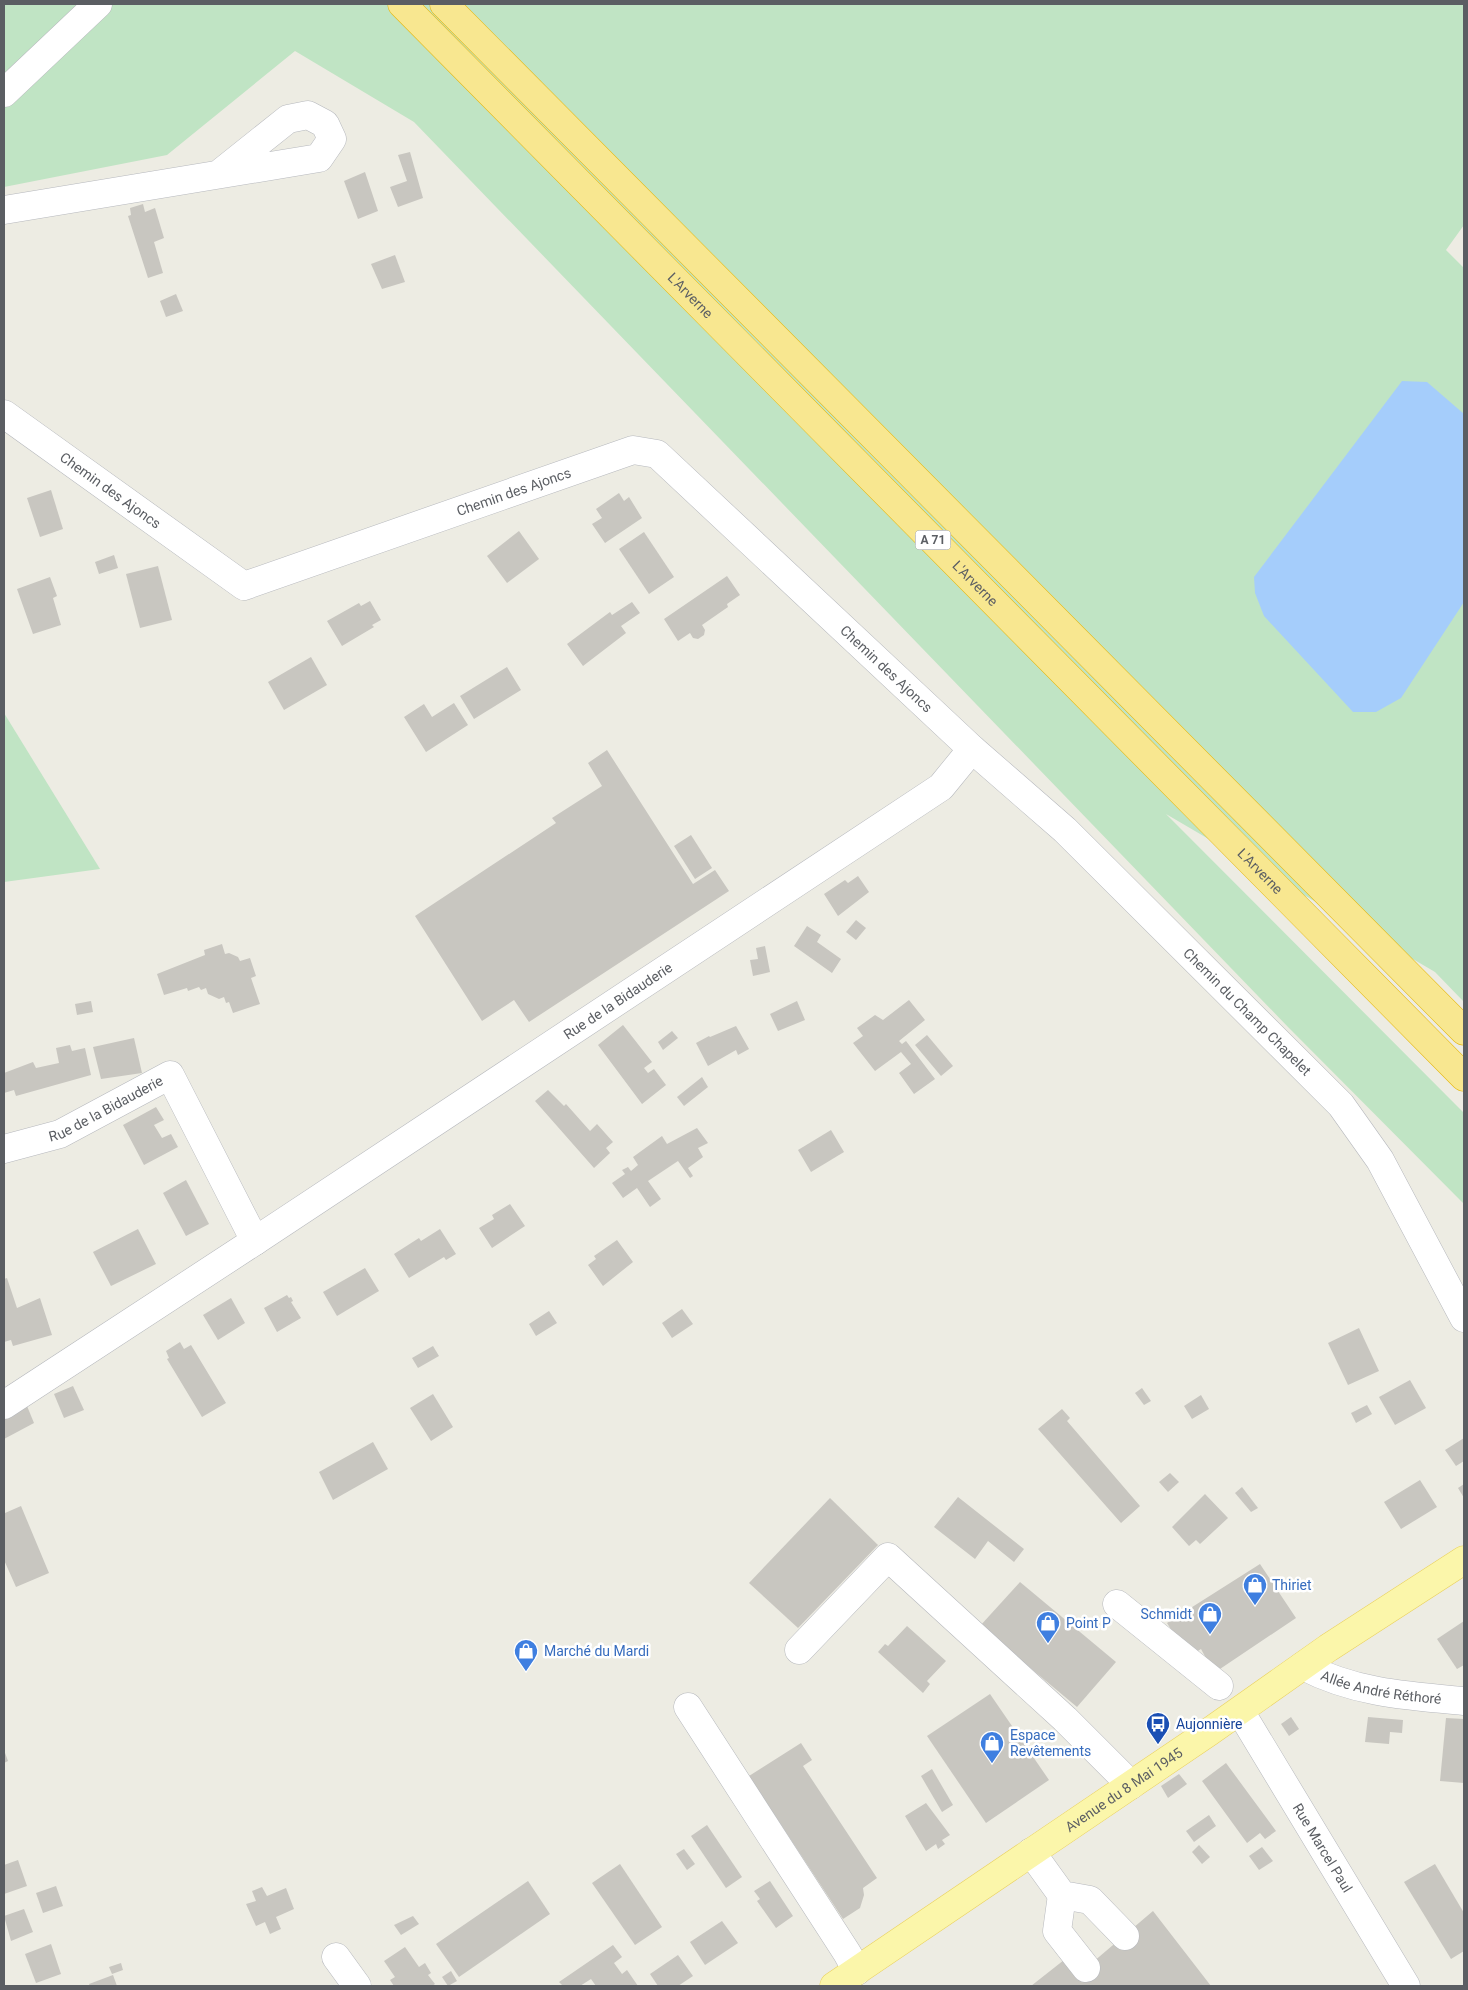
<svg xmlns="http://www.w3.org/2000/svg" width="1468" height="1990" font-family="Roboto,sans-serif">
<rect width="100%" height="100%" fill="#edece3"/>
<g fill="#c0e4c4">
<path d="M 4,4 L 1464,4 L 1464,225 L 1446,250 L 1464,268 L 1464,1002 L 1435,972 L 1166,814 L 1464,1113 L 1464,1204 L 1288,1027 L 414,122 L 295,51 L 167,155 L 4,187 Z"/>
<path d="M 4,713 L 100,869 L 4,882 Z"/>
</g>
<path fill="#a5cdfb" d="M 1402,381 L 1427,382 L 1464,414 L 1464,602 L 1401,698 L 1376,712 L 1353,712 L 1264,616 L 1255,593 L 1254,577 Z"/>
<g fill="#c8c6c0">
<path d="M 410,152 L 423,198 L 398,207 L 390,187 L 407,181 L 398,155 Z"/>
<path d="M 365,172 L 378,211 L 358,219 L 344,181 Z"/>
<path d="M 143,204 L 145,212 L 155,208 L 164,238 L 154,242 L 163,273 L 148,278 L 128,216 L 131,215 L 130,208 Z"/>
<path d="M 395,255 L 405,282 L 382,289 L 371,264 Z"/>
<path d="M 176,294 L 183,311 L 166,317 L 160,301 Z"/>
<path d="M 51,490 L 63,529 L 40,537 L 27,498 Z"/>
<path d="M 619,493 L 624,501 L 629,497 L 642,518 L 605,543 L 592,524 L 602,518 L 596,509 Z"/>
<path d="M 519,531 L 539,559 L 507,583 L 487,556 Z"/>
<path d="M 644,532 L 674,577 L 649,594 L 619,549 Z"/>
<path d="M 114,555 L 118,568 L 99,574 L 95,562 Z"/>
<path d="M 158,566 L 172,620 L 140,628 L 126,574 Z"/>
<path d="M 727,576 L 740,595 L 727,604 L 728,607 L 702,625 L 705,630 L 704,635 L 698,639 L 693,638 L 690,633 L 678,641 L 664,619 Z"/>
<path d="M 50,577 L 57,596 L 53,598 L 61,625 L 33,634 L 17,589 Z"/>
<path d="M 370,601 L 381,620 L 372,625 L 374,627 L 342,646 L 327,621 L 359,603 L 361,606 Z"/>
<path d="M 632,602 L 640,613 L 621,626 L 626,633 L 583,666 L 567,644 L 610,612 L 612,615 Z"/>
<path d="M 311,657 L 327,685 L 284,710 L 268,682 Z"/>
<path d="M 507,667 L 521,690 L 474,719 L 460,696 Z"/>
<path d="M 454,703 L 468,725 L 426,752 L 404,717 L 424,704 L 432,717 Z"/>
<path d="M 607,750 L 693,884 L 715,870 L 729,891 L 529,1022 L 514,1000 L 482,1021 L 415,916 L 556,823 L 552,818 L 602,786 L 588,763 Z"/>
<path d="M 691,835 L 712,868 L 695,879 L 674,846 Z"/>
<path d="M 858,876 L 869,892 L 838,916 L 824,894 L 845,880 L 848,883 Z"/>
<path d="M 856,920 L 866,928 L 856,940 L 846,932 Z"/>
<path d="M 807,926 L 821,935 L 817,942 L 841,959 L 832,973 L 794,946 Z"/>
<path d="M 222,944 L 225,954 L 229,953 L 238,957 L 240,961 L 250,958 L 256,976 L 251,978 L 260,1004 L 233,1013 L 229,1002 L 226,1003 L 224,997 L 219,999 L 208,994 L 206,988 L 201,990 L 199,987 L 188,991 L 187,988 L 164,995 L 157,974 L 205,955 L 204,950 Z"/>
<path d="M 765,946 L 770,972 L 753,976 L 750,960 L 758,959 L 756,948 Z"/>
<path d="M 909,1000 L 925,1020 L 899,1041 L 902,1044 L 906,1041 L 935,1079 L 914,1094 L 899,1073 L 911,1064 L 901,1052 L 875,1071 L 853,1043 L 863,1036 L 857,1028 L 875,1015 L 883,1020 Z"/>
<path d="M 91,1001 L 93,1012 L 77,1015 L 75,1004 Z"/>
<path d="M 797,1001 L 805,1020 L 778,1031 L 770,1014 Z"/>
<path d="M 623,1025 L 652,1062 L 644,1068 L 648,1073 L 654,1069 L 666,1085 L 642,1104 L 598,1045 Z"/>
<path d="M 736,1026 L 749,1049 L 738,1055 L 736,1050 L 708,1066 L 696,1043 L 709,1036 L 710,1037 Z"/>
<path d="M 672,1031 L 678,1038 L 663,1050 L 658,1042 Z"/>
<path d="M 927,1035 L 953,1066 L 941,1076 L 915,1045 Z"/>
<path d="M 134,1038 L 142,1073 L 101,1079 L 93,1047 Z"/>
<path d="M 70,1045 L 72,1051 L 85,1048 L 91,1075 L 16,1096 L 14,1090 L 4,1093 L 4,1073 L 33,1062 L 36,1068 L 59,1063 L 56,1048 Z"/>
<path d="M 702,1077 L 708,1087 L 684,1106 L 677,1097 Z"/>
<path d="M 548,1090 L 564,1106 L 566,1104 L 590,1131 L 597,1124 L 613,1142 L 606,1148 L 610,1153 L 594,1168 L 535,1101 Z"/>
<path d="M 156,1107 L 164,1120 L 154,1125 L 162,1138 L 171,1134 L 178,1147 L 144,1165 L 123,1125 Z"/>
<path d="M 697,1128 L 708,1143 L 698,1148 L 703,1157 L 688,1168 L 693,1176 L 690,1178 L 678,1161 L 648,1181 L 661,1199 L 650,1207 L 637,1188 L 623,1198 L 612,1183 L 625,1174 L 622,1170 L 628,1167 L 631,1171 L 638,1165 L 633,1157 L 662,1136 L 667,1144 Z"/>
<path d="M 831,1130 L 844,1152 L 811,1172 L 798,1150 Z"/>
<path d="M 186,1180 L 209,1224 L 186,1236 L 163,1193 Z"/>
<path d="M 510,1204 L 525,1226 L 492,1248 L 479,1228 L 494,1219 L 492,1215 Z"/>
<path d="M 138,1229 L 156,1264 L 111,1286 L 93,1252 Z"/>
<path d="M 440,1229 L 456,1254 L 446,1260 L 444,1257 L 409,1278 L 394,1254 L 419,1238 L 421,1241 Z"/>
<path d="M 617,1240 L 633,1262 L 603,1286 L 588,1265 L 596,1259 L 594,1256 Z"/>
<path d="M 365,1268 L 379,1291 L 337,1316 L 323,1292 Z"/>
<path d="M 7,1278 L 17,1308 L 40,1298 L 52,1335 L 13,1346 L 11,1340 L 4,1342 L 4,1279 Z"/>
<path d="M 287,1295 L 289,1298 L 291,1297 L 293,1301 L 291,1302 L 301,1318 L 277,1332 L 264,1308 Z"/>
<path d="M 231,1298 L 245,1323 L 218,1340 L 203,1315 Z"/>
<path d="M 682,1309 L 693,1324 L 672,1338 L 662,1323 Z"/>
<path d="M 549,1311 L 557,1323 L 536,1336 L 529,1324 Z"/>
<path d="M 1359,1328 L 1379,1371 L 1348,1385 L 1328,1343 Z"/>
<path d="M 180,1342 L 184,1349 L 191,1345 L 226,1403 L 202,1417 L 167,1359 L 169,1358 L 166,1351 Z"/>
<path d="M 433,1346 L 439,1356 L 418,1368 L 412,1358 Z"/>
<path d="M 1410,1380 L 1426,1408 L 1395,1425 L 1379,1397 Z"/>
<path d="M 73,1386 L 84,1410 L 64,1418 L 54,1394 Z"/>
<path d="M 1142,1388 L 1151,1401 L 1144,1405 L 1135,1393 Z"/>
<path d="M 433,1394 L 453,1427 L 431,1441 L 410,1408 Z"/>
<path d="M 1201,1395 L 1209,1409 L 1192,1419 L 1184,1406 Z"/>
<path d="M 1367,1405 L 1372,1414 L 1356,1423 L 1351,1413 Z"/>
<path d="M 27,1406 L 34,1423 L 4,1439 L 4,1419 Z"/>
<path d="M 1062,1409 L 1070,1418 L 1067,1421 L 1140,1506 L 1121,1523 L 1038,1429 Z"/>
<path d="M 1464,1438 L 1464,1461 L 1456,1466 L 1445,1450 Z"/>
<path d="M 373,1442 L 388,1469 L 333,1500 L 319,1472 Z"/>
<path d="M 1170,1473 L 1179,1482 L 1168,1492 L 1159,1482 Z"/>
<path d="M 1420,1480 L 1437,1507 L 1401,1529 L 1384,1502 Z"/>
<path d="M 1464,1484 L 1464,1498 L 1458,1488 Z"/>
<path d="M 1242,1487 L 1258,1508 L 1251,1512 L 1235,1493 Z"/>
<path d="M 1205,1494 L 1228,1518 L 1200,1544 L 1196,1540 L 1189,1546 L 1172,1527 Z"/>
<path d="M 958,1497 L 1024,1549 L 1014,1562 L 988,1541 L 975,1559 L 934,1527 Z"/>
<path d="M 830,1498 L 878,1545 L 798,1628 L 749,1583 Z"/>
<path d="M 21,1506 L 49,1573 L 16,1587 L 4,1560 L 4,1509 L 5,1513 Z"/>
<path d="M 1260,1564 L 1296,1618 L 1214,1673 L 1201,1649 L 1188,1657 L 1167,1623 Z"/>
<path d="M 1020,1582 L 1116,1662 L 1077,1707 L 980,1626 Z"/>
<path d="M 1464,1621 L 1464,1665 L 1457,1669 L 1437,1639 Z"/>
<path d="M 907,1626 L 946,1661 L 927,1681 L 930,1684 L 923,1693 L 878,1652 L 885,1644 L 888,1646 Z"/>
<path d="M 990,1694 L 1049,1780 L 986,1823 L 927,1736 Z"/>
<path d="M 1291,1717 L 1299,1729 L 1289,1736 L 1281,1724 Z"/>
<path d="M 1368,1717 L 1403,1720 L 1402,1733 L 1390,1732 L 1389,1744 L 1365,1742 Z"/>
<path d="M 1446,1718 L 1464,1719 L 1464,1783 L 1440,1781 Z"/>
<path d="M 801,1743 L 812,1760 L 803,1766 L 877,1878 L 863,1888 L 864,1895 L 860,1908 L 843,1919 L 749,1776 Z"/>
<path d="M 4,1750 L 8,1761 L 4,1763 Z"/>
<path d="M 1226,1763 L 1276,1831 L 1265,1839 L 1260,1833 L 1247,1843 L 1202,1781 Z"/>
<path d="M 932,1769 L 953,1805 L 942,1812 L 921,1776 Z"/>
<path d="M 1179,1774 L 1187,1784 L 1168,1798 L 1161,1786 Z"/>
<path d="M 926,1803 L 950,1835 L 942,1840 L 945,1844 L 938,1849 L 936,1844 L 926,1851 L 905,1816 Z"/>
<path d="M 1209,1815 L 1216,1826 L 1194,1842 L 1186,1831 Z"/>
<path d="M 707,1825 L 742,1877 L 726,1888 L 691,1836 Z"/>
<path d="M 1199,1845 L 1210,1857 L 1202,1864 L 1192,1852 Z"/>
<path d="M 1262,1847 L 1273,1861 L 1259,1870 L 1249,1856 Z"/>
<path d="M 684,1849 L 695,1864 L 687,1870 L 676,1854 Z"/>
<path d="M 18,1860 L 27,1886 L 4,1894 L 4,1865 Z"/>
<path d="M 620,1864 L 662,1927 L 635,1945 L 592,1883 Z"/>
<path d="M 1435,1864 L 1464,1913 L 1464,1951 L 1451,1959 L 1404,1882 Z"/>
<path d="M 528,1881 L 550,1914 L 459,1977 L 436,1944 Z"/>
<path d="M 770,1881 L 793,1916 L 776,1928 L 757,1901 L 760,1899 L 754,1891 Z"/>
<path d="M 56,1886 L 63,1906 L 43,1913 L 36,1893 Z"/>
<path d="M 262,1887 L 267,1896 L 286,1888 L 294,1909 L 276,1917 L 281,1929 L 270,1934 L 265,1922 L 256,1926 L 246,1904 L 256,1901 L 252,1891 Z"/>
<path d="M 24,1909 L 33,1932 L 11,1941 L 4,1916 Z"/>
<path d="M 1153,1911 L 1211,1986 L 1031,1986 L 1064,1960 L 1086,1968 Z"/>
<path d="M 413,1916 L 419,1924 L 401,1935 L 394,1925 Z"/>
<path d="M 722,1921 L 738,1943 L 705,1965 L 690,1942 Z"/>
<path d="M 51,1944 L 61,1974 L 36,1983 L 25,1954 Z"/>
<path d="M 613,1945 L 622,1957 L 614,1963 L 622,1974 L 627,1970 L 638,1986 L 596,1986 L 591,1979 L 580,1986 L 563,1986 L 559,1982 Z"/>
<path d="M 405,1947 L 419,1967 L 425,1963 L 431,1973 L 428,1975 L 435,1984 L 432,1986 L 394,1986 L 390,1980 L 395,1977 L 384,1961 Z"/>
<path d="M 678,1955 L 693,1976 L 678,1986 L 658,1986 L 650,1974 Z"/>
<path d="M 121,1963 L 123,1970 L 112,1974 L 109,1967 Z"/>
<path d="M 451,1971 L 457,1981 L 448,1986 L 442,1977 Z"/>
<path d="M 113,1975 L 117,1986 L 90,1986 L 89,1984 Z"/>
</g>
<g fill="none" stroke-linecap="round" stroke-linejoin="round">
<g stroke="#b6b8bd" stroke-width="29">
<g id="minor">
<path d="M 4,93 L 98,4"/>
<path d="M 4,210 L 319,158 L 332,139 L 325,124 L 308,115 L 288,119 L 219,174"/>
<path id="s1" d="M 4,414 L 244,586 L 633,450 L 657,454 L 972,749 L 1065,830 L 1341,1105 L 1380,1160 L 1464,1318"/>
<path id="s2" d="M 4,1149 L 60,1134 L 170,1075 L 255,1241"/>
<path id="s3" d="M 4,1405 L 255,1241 L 941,787 L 972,749"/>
<path d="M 1117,1604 L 1219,1686"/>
<path d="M 799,1650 L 888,1557 L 1065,1719 L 1131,1785"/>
<path id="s4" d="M 1303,1666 C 1355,1693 1407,1696 1464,1701"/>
<path d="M 688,1707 L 847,1953 L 857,1971"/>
<path id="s5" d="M 1240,1711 L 1406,1986"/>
<path d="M 1031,1852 L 1062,1895 L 1090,1900 L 1125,1936"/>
<path d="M 1062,1895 L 1057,1931 L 1086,1968"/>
<path d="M 336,1957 L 357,1986"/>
</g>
</g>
<g stroke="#ead15f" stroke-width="29">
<g id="major">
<path id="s6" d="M 834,1986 L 1209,1732 L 1328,1648 L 1464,1560"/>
</g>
</g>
<g stroke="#e5b60b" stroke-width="29">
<g id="highway">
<path id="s7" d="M 402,4 L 1464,1077"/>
<path d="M 444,4 L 1464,1031"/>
</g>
</g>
<use href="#minor" stroke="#fff" stroke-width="28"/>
<use href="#major" stroke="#fbf6aa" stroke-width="28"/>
<use href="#highway" stroke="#f8e790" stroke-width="28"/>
</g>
<defs>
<g id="shop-pin" transform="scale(1.25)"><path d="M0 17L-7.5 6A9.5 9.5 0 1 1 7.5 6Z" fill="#3f7fe0" stroke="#fff"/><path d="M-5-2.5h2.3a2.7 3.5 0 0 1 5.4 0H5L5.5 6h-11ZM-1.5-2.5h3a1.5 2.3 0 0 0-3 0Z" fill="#fff"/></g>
<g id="bus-pin" transform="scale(1.25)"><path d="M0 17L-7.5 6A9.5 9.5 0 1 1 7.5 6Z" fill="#1a4fb4" stroke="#fff"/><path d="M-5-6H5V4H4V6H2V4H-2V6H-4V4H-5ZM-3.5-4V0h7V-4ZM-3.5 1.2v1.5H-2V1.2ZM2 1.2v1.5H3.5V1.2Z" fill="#fff"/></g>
</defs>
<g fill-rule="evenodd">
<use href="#shop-pin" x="1255" y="1585"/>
<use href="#shop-pin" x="1210" y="1614"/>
<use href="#shop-pin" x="1048" y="1623"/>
<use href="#shop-pin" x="526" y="1651"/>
<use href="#bus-pin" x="1158" y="1724"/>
<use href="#shop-pin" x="992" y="1743"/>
</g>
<g text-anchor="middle" stroke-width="5" stroke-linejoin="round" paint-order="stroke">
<rect fill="#fff" stroke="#8c8e92" stroke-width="1" x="915.5" y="530.5" width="35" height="19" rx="4"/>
<g font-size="12" font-weight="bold" fill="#5b5e63">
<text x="933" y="544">A 71</text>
</g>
<g font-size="14" fill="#5b5e63" stroke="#fff">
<text dy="5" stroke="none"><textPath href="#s7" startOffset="410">L'Arverne</textPath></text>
<text dy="5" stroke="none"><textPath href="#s1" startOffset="131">Chemin des Ajoncs</textPath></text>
<text dy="5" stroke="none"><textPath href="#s1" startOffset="581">Chemin des Ajoncs</textPath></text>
<text dy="5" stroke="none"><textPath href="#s7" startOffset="815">L'Arverne</textPath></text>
<text dy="5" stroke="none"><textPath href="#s1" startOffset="1046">Chemin des Ajoncs</textPath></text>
<text dy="5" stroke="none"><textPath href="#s7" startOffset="1220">L'Arverne</textPath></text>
<text dy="5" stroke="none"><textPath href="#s3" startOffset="735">Rue de la Bidauderie</textPath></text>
<text dy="5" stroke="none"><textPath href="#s1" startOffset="1544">Chemin du Champ Chapelet</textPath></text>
<text dy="5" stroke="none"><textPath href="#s2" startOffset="110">Rue de la Bidauderie</textPath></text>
<text dy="5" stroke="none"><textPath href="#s4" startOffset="82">Allée André Réthoré</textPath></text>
<text dy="5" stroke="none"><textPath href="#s6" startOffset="350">Avenue du 8 Mai 1945</textPath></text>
<text dy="5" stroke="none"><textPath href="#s5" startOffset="160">Rue Marcel Paul</textPath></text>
</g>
<g font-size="14" fill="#366cbe" stroke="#fff" text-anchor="start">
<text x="1272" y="1590">Thiriet</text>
<text x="1192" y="1619" text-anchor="end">Schmidt</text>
<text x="1066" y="1628">Point P</text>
<text x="544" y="1656">Marché du Mardi</text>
<text x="1010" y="1740">Espace<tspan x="1010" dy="16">Revêtements</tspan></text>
</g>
<g font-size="14" fill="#164399" stroke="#fff" text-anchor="start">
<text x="1176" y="1729">Aujonnière</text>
</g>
</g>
<rect width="1468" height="1990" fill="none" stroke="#5b5e63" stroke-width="10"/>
</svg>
